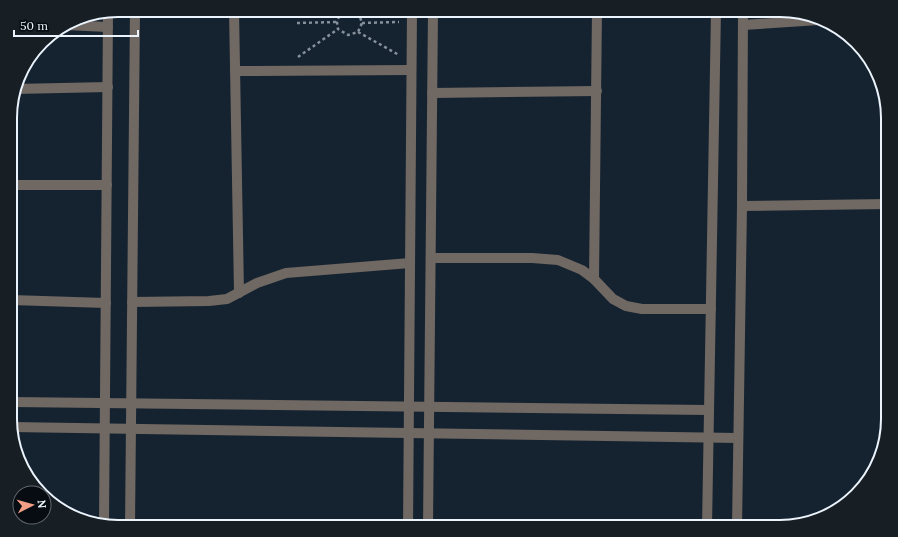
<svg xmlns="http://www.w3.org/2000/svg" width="898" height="537" font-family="Lora,serif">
<rect width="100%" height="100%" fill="#152330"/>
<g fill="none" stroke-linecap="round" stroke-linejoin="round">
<g stroke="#85909b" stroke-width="2.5" stroke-dasharray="3 3" stroke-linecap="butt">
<path d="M 334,10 L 340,14"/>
<path d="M 349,10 L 340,14 L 337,22 L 338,29 L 348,35 L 358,32 L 362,23 L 359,14 L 351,10"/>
<path d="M 359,14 L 364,10"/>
<path d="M 297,23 L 337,22"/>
<path d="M 362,23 L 399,22"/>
<path d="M 358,32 L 399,55"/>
<path d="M 298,57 L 338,29"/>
</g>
<g stroke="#706862" stroke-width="10">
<path d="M 234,10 L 239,293"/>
<path d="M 66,25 L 108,27"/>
<path d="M 743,25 L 819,20"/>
<path d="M 235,71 L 411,70"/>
<path d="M 15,89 L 108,87"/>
<path d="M 432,93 L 597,91"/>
<path d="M 11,185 L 107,185"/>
<path d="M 742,206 L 888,204"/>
<path d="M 431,258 L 532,258 L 558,260 L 582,270 L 594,279 L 613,299 L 626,306 L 642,309 L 711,309"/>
<path d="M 594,279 L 597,10"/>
<path d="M 11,300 L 106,303"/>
<path d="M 132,302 L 209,301 L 227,299 L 257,283 L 286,273 L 410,263"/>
<path d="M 11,402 L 709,410"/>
<path d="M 11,427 L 738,438"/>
<path d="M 104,523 L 108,12"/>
<path d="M 130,527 L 135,10"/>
<path d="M 408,527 L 412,10"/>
<path d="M 428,527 L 433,10"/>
<path d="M 707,527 L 716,10"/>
<path d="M 737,527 L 742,206 L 743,10"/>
</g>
</g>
<path d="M0 0H898V537H0ZM118 17H780A101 101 0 0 1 881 118V419A101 101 0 0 1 780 520H118A101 101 0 0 1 17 419V118A101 101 0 0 1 118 17Z" fill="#181f24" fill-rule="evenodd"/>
<path fill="none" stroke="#ebf4fd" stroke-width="2" d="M118 17H780A101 101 0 0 1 881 118V419A101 101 0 0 1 780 520H118A101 101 0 0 1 17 419V118A101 101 0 0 1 118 17Z"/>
<g transform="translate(32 505) rotate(84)"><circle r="19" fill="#060c11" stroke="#62696f"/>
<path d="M0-3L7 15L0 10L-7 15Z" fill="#f39f85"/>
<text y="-6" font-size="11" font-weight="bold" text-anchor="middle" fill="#ebf4fd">N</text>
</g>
<path d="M14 30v6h124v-6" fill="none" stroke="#ebf4fd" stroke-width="2"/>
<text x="20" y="30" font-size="12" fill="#ebf4fd" stroke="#060c11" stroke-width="3" paint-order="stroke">50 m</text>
</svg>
